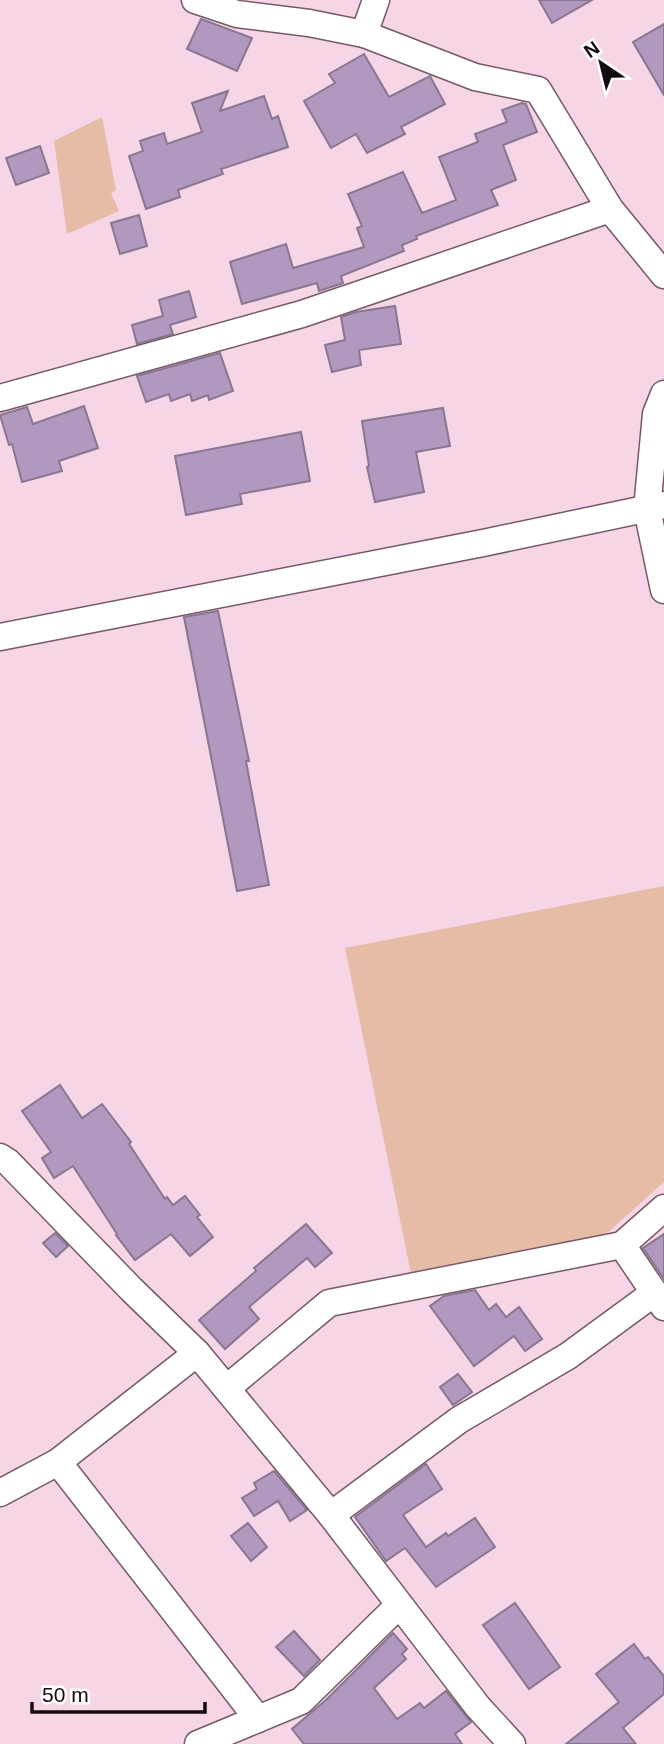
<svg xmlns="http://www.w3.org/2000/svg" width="664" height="1744" font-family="Helvetica,sans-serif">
<rect width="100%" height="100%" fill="#f6d5e6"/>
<g fill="#e6bca7">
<path d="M 102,117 L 116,190 L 111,193 L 119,211 L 67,234 L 54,141 Z"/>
<path d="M 664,886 L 664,1182 L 606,1234 L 411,1274 L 345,948 Z"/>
</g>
<g fill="#b297be" stroke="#887790" stroke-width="2">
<path d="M 539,0 L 592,0 L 552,23 Z"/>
<path d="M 201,19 L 252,38 L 237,71 L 187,49 Z"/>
<path d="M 664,24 L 664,95 L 633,42 Z"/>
<path d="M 364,54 L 389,97 L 430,76 L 445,104 L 401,127 L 405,134 L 367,153 L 356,134 L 331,148 L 304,101 L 335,83 L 329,74 Z"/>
<path d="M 228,91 L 220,111 L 264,96 L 272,119 L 278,116 L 288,147 L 221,169 L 223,174 L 178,190 L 180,197 L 146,209 L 129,156 L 143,151 L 140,141 L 164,133 L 167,144 L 202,132 L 192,103 Z"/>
<path d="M 522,103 L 526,104 L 537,132 L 503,145 L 516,180 L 491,190 L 498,205 L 416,236 L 417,239 L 402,245 L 404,251 L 341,276 L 343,283 L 319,291 L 317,283 L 242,304 L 230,262 L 286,244 L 293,268 L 364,247 L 357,228 L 362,226 L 348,194 L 403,172 L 422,213 L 456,200 L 439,157 L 478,142 L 475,134 L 507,122 L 502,110 Z"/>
<path d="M 40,146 L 49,173 L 16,185 L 6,158 Z"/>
<path d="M 139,215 L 147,246 L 120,254 L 111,223 Z"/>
<path d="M 189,291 L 196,317 L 170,325 L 173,334 L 137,344 L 132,325 L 163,316 L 159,300 Z"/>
<path d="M 395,306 L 401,344 L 359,350 L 361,365 L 332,372 L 325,345 L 345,340 L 341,317 L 356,312 Z"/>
<path d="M 220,353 L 233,391 L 209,400 L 208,395 L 192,401 L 190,394 L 171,401 L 169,394 L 146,402 L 137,376 Z"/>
<path d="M 84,406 L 98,448 L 59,461 L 62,471 L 22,482 L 12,444 L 9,445 L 0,415 L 27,407 L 33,424 Z"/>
<path d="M 443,408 L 450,446 L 416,452 L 424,492 L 375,502 L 367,467 L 369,466 L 362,421 Z"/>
<path d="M 301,432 L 310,481 L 240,494 L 242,504 L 186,515 L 175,456 Z"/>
<path d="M 218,611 L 249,761 L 246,761 L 269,885 L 237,891 L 184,617 Z"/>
<path d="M 60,1085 L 82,1118 L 102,1104 L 131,1142 L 129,1144 L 165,1199 L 167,1197 L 173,1205 L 185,1196 L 200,1215 L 197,1217 L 213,1237 L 190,1256 L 171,1234 L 135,1260 L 116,1235 L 117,1234 L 73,1166 L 54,1178 L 42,1158 L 51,1152 L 22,1111 Z"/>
<path d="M 306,1224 L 332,1253 L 315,1267 L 307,1258 L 249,1307 L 259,1319 L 225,1349 L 199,1320 L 256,1271 L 254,1268 Z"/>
<path d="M 55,1233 L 68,1246 L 56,1257 L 43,1243 Z"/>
<path d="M 664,1234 L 664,1279 L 643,1248 Z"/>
<path d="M 475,1290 L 489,1310 L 496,1304 L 506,1317 L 519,1307 L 542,1339 L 525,1351 L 514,1336 L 474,1366 L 430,1306 L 444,1296 Z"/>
<path d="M 458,1374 L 472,1392 L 453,1405 L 440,1387 Z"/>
<path d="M 426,1464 L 442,1489 L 403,1515 L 426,1547 L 446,1533 L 448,1536 L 475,1518 L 495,1547 L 436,1587 L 405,1548 L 386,1561 L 355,1517 Z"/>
<path d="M 274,1471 L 307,1510 L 290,1521 L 278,1501 L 254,1516 L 242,1498 L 257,1489 L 254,1483 Z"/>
<path d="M 248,1523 L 267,1547 L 251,1561 L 231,1536 Z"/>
<path d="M 515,1603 L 560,1667 L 529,1689 L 483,1625 Z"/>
<path d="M 294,1631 L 320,1660 L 304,1676 L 276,1647 Z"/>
<path d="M 393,1633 L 407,1649 L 402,1654 L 406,1659 L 374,1688 L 397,1719 L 420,1703 L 424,1708 L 446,1691 L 471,1722 L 455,1734 L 462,1744 L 304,1744 L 292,1729 L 326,1700 Z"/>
<path d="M 634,1644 L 645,1659 L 648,1657 L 664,1676 L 664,1694 L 623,1728 L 636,1744 L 566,1744 L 619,1702 L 596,1674 Z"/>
</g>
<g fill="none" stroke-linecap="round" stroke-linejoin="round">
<g stroke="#755967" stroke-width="29">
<g id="minor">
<path d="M 195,0 L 237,14 L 309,23 L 364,34 L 475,77 L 538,90 L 610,209 L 664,275"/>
<path d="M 364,34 L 376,0"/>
<path d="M 664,394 L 656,414 L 647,509 L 664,590"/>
<path d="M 0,398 L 302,314 L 610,209"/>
<path d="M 0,637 L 483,543 L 664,505"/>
<path d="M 0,1157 L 8,1162 L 131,1289 L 197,1353 L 331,1515 L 478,1707 L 512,1744"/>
<path d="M 622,1245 L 664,1307"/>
<path d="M 227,1388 L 329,1303 L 622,1245 L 664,1208"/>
<path d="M 58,1462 L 258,1719"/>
<path d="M 0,1493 L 58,1462 L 197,1353"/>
<path d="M 331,1515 L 459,1420 L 568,1356 L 654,1293"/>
<path d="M 198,1744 L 301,1701 L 399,1605"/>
</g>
</g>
<use href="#minor" stroke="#fff" stroke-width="26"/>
</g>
<g transform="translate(601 63) rotate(325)" stroke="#ffffff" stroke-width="5" paint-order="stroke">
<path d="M0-5L12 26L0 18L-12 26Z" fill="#140a0f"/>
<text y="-10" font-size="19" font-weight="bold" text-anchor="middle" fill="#140a0f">N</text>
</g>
<path d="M32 1702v10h173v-10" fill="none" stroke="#140a0f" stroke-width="3.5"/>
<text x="42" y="1702" font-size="21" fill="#140a0f" stroke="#ffffff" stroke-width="5" paint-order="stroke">50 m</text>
</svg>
